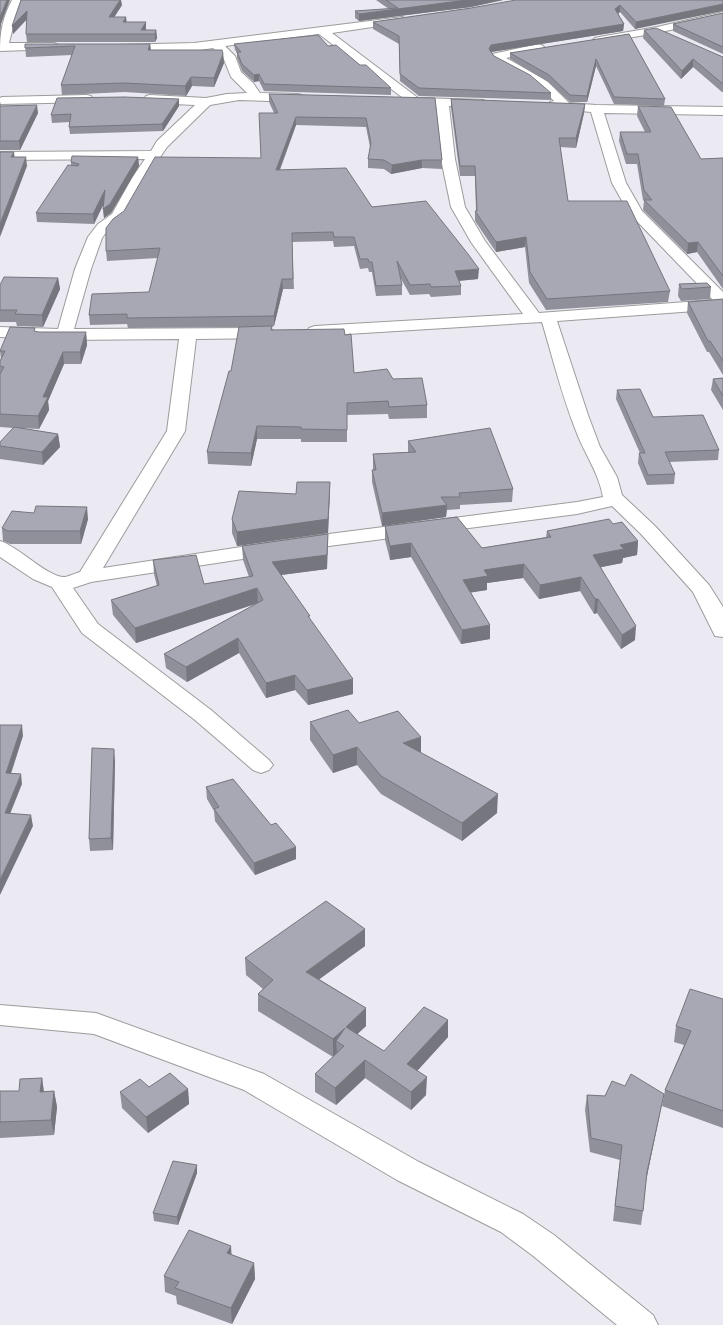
<svg xmlns="http://www.w3.org/2000/svg" width="723" height="1325" font-family="'Open Sans',sans-serif">
<rect width="100%" height="100%" fill="#ebe9f1"/>
<g fill="none" stroke-linecap="round" stroke-linejoin="round">
<g stroke="#9c9c9c" stroke-width="2">
<g id="minor">
<path d="M 12,0 L 22,0 L 16,15 L 9,43 L 54,43 L 58,45 L 60,47 L 58,49 L 0,51 C 0,31 3,17 12,0 Z"/>
<path d="M 723,12 L 723,18 L 657,33 L 599,43 L 595,42 L 593,40 L 595,38 L 599,37 L 657,27 Z"/>
<path d="M 402,17 L 408,20 L 406,22 L 332,33 L 418,98 L 484,100 L 486,103 L 484,106 L 480,107 L 449,106 L 455,159 L 465,207 L 485,241 L 539,313 L 713,300 L 629,213 L 612,183 L 591,112 L 550,108 L 548,105 L 550,102 L 554,101 C 545,91 534,83 522,76 C 512,70 497,66 490,57 L 492,54 L 539,44 L 543,46 L 545,48 L 543,50 L 506,58 L 547,81 L 569,103 L 596,105 L 723,107 L 723,115 L 604,113 L 626,183 L 642,211 L 723,292 L 723,309 L 557,321 L 588,415 L 600,447 L 617,477 L 622,495 L 655,526 L 709,585 L 723,607 L 723,637 L 715,636 L 693,592 L 641,534 L 612,506 L 577,514 L 321,547 L 91,582 L 73,588 L 98,624 L 211,710 L 269,760 L 273,765 L 269,770 L 261,773 L 253,770 L 195,720 L 82,633 L 52,587 L 33,579 L 0,557 L 0,541 C 18,546 48,578 65,577 C 70,576 76,573 80,572 L 167,431 L 179,339 L 64,340 L 0,337 L 0,327 L 58,329 L 75,269 L 88,237 L 98,224 L 112,214 L 132,178 L 145,159 L 0,160 L 0,152 L 151,151 L 157,141 L 195,105 L 150,103 L 146,102 L 144,99 L 146,96 L 150,95 L 206,98 L 227,94 L 247,93 L 231,77 L 223,57 L 213,48 L 194,51 L 120,51 L 116,49 L 114,47 L 116,45 L 194,43 ZM 319,34 L 403,98 L 400,101 L 402,104 L 436,106 L 441,159 L 451,207 L 471,242 L 523,314 L 315,326 L 309,328 L 307,331 L 309,334 L 315,336 L 542,322 C 553,359 562,396 576,431 C 584,453 599,473 603,497 L 577,502 L 321,535 L 103,568 L 185,431 L 196,339 L 267,338 L 273,336 L 275,333 L 273,330 L 267,328 L 74,329 L 91,269 L 102,238 L 108,230 L 123,220 L 146,178 L 167,147 L 210,105 L 239,100 L 298,102 L 302,101 L 304,98 L 302,95 L 298,94 L 260,93 L 253,83 L 241,72 L 235,56 L 225,46 Z"/>
<path d="M 87,95 L 91,96 L 93,99 L 91,102 L 0,104 L 0,98 L 2,97 Z"/>
<path d="M 0,1005 L 96,1013 L 264,1074 L 419,1162 L 523,1214 L 554,1235 L 653,1315 L 658,1325 L 617,1325 L 532,1255 L 501,1232 L 397,1180 L 244,1090 L 94,1034 L 0,1025 Z"/>
</g>
</g>
<use href="#minor" fill="#fff" fill-rule="evenodd"/>
</g>
<g fill="#90909b">
<path d="M 21,0 L 122,5 L 114,17 L 126,17 L 126,22 L 146,22 L 146,30 L 156,30 L 157,38 L 155,42 L 27,42 L 26,34 L 27,19 L 13,34 Z"/>
<path d="M 376,0 L 503,0 L 471,7 L 359,21 L 355,18 L 355,11 L 389,9 Z"/>
<path d="M 723,0 L 635,29 L 620,12 L 618,14 L 624,24 L 623,31 L 491,52 L 494,56 L 551,93 L 551,100 L 419,96 L 400,81 L 399,44 L 373,29 L 373,22 L 471,8 Z"/>
<path d="M 723,13 L 723,54 L 673,31 L 673,24 Z"/>
<path d="M 644,30 L 723,57 L 723,92 L 722,92 L 693,67 L 681,79 L 643,38 Z"/>
<path d="M 629,34 L 665,99 L 664,106 L 614,104 L 596,66 L 587,102 L 570,102 L 548,82 L 510,59 L 510,53 Z"/>
<path d="M 25,44 L 150,44 L 151,50 L 223,54 L 224,63 L 214,87 L 192,86 L 186,96 L 125,92 L 62,95 L 61,85 L 72,55 L 26,57 Z"/>
<path d="M 234,44 L 328,46 L 360,65 L 391,88 L 391,95 L 264,91 L 259,81 L 254,82 L 242,71 L 237,58 L 237,53 L 235,50 Z"/>
<path d="M 269,94 L 435,98 L 442,160 L 442,169 L 422,168 L 391,174 L 384,169 L 368,168 L 368,159 L 370,147 L 366,127 L 296,125 L 280,170 L 372,207 L 478,279 L 459,281 L 461,286 L 461,295 L 431,297 L 429,294 L 410,295 L 400,277 L 402,285 L 402,295 L 376,296 L 372,272 L 369,272 L 368,268 L 360,269 L 354,246 L 334,247 L 333,241 L 292,242 L 294,289 L 283,289 L 274,326 L 272,327 L 272,330 L 345,335 L 354,373 L 393,379 L 427,405 L 427,418 L 389,419 L 388,414 L 347,415 L 347,442 L 301,442 L 301,439 L 257,439 L 251,466 L 208,464 L 207,452 L 231,371 L 253,327 L 128,328 L 127,324 L 90,325 L 89,315 L 149,292 L 158,258 L 107,261 L 106,251 L 261,158 L 274,113 L 269,102 Z"/>
<path d="M 179,99 L 179,106 L 163,131 L 70,134 L 69,127 L 70,122 L 52,123 L 51,115 Z"/>
<path d="M 451,99 L 585,104 L 584,113 L 576,148 L 560,147 L 568,201 L 670,291 L 668,302 L 546,310 L 529,283 L 525,247 L 496,252 L 475,221 L 475,211 L 476,211 L 475,176 L 460,176 L 451,108 Z"/>
<path d="M 0,101 L 1,106 L 38,113 L 20,150 L 0,150 Z"/>
<path d="M 638,106 L 701,159 L 723,158 L 723,289 L 697,252 L 687,254 L 643,210 L 644,201 L 643,200 L 637,164 L 626,164 L 619,141 L 620,132 L 645,132 L 637,116 Z"/>
<path d="M 138,157 L 139,166 L 111,213 L 104,218 L 103,205 L 94,224 L 37,222 L 36,213 L 71,165 L 71,162 Z"/>
<path d="M 58,278 L 60,289 L 43,327 L 17,326 L 16,322 L 0,322 L 0,285 Z"/>
<path d="M 679,284 L 711,287 L 710,299 L 681,301 L 678,296 Z"/>
<path d="M 723,299 L 723,375 L 709,352 L 707,352 L 687,313 L 688,302 Z"/>
<path d="M 36,332 L 86,332 L 87,345 L 81,364 L 64,364 L 48,401 L 49,410 L 39,429 L 21,428 L 58,434 L 60,447 L 43,465 L 0,459 L 0,446 L 13,428 L 0,427 L 0,361 L 1,359 L 0,351 Z"/>
<path d="M 723,378 L 723,410 L 711,390 L 713,379 Z"/>
<path d="M 617,390 L 653,417 L 719,450 L 718,460 L 669,462 L 675,474 L 674,484 L 647,485 L 638,463 L 639,453 L 640,453 L 616,399 Z"/>
<path d="M 408,441 L 513,489 L 512,502 L 460,505 L 460,509 L 447,510 L 446,517 L 382,526 L 372,482 L 372,470 L 373,470 L 373,454 L 408,452 Z"/>
<path d="M 330,495 L 328,533 L 237,546 L 232,533 L 232,519 Z"/>
<path d="M 88,519 L 81,544 L 10,544 L 3,541 L 2,528 Z"/>
<path d="M 613,524 L 638,541 L 637,555 L 623,558 L 622,563 L 601,567 L 635,640 L 621,649 L 597,613 L 594,614 L 580,591 L 539,599 L 523,578 L 487,583 L 487,590 L 471,592 L 490,639 L 461,644 L 411,557 L 390,560 L 385,540 L 385,526 L 482,548 L 546,537 L 547,531 Z"/>
<path d="M 328,534 L 327,569 L 281,575 L 310,619 L 353,694 L 308,705 L 295,690 L 266,698 L 239,653 L 187,682 L 166,668 L 164,654 L 258,603 L 136,643 L 113,615 L 111,600 L 157,586 L 154,574 L 153,560 L 204,584 L 249,577 L 243,560 L 242,546 Z"/>
<path d="M 310,722 L 359,723 L 497,813 L 462,841 L 381,794 L 357,765 L 333,773 L 310,740 Z"/>
<path d="M 115,761 L 113,850 L 90,851 L 89,839 Z"/>
<path d="M 206,787 L 296,859 L 255,875 L 215,821 L 214,811 L 207,799 Z"/>
<path d="M 365,929 L 365,946 L 319,979 L 366,1008 L 366,1026 L 357,1034 L 384,1051 L 448,1020 L 448,1037 L 417,1071 L 426,1095 L 411,1110 L 365,1078 L 336,1105 L 315,1092 L 315,1074 L 333,1057 L 258,1011 L 258,994 L 263,989 L 246,975 L 245,958 Z"/>
<path d="M 723,999 L 723,1128 L 662,1106 L 665,1090 L 684,1045 L 674,1042 L 676,1026 Z"/>
<path d="M 42,1078 L 44,1092 L 54,1091 L 57,1107 L 54,1135 L 0,1138 L 0,1091 L 19,1091 Z"/>
<path d="M 625,1086 L 664,1094 L 661,1108 L 646,1180 L 643,1211 L 641,1225 L 613,1221 L 620,1160 L 590,1152 L 585,1110 L 587,1095 L 605,1096 Z"/>
<path d="M 149,1087 L 188,1089 L 189,1104 L 148,1133 L 122,1108 L 120,1092 Z"/>
<path d="M 197,1165 L 197,1173 L 178,1225 L 154,1221 L 153,1213 Z"/>
<path d="M 232,1255 L 254,1263 L 255,1279 L 232,1324 L 177,1304 L 176,1296 L 165,1292 L 164,1276 Z"/>
</g>
<g fill="#76767e">
<path d="M 7,0 L 10,0 L 1,24 L 0,35 L 0,17 Z"/>
<path d="M 120,0 L 121,0 L 122,5 L 110,24 L 109,17 Z"/>
<path d="M 467,0 L 503,0 L 471,7 L 359,21 L 359,14 Z"/>
<path d="M 723,4 L 723,11 L 635,29 L 636,22 Z"/>
<path d="M 620,5 L 620,12 L 615,16 L 615,9 Z"/>
<path d="M 27,11 L 28,18 L 13,34 L 12,26 Z"/>
<path d="M 126,17 L 127,24 L 123,22 Z"/>
<path d="M 146,22 L 146,30 L 144,34 L 141,30 Z"/>
<path d="M 624,24 L 623,31 L 491,52 L 489,49 L 491,45 Z"/>
<path d="M 156,30 L 157,38 L 155,42 L 155,34 Z"/>
<path d="M 150,44 L 151,52 L 148,50 Z"/>
<path d="M 223,54 L 224,63 L 214,87 L 214,78 Z"/>
<path d="M 596,59 L 596,66 L 587,102 L 587,96 Z"/>
<path d="M 693,59 L 693,67 L 681,79 L 682,71 Z"/>
<path d="M 259,74 L 259,81 L 254,82 L 254,75 Z"/>
<path d="M 191,77 L 192,86 L 186,96 L 185,86 Z"/>
<path d="M 179,99 L 179,106 L 163,131 L 162,124 Z"/>
<path d="M 585,104 L 584,113 L 576,148 L 576,138 Z"/>
<path d="M 37,105 L 38,113 L 20,150 L 19,141 Z"/>
<path d="M 296,117 L 296,125 L 276,179 L 276,170 Z"/>
<path d="M 14,152 L 15,161 L 11,157 Z"/>
<path d="M 26,157 L 27,166 L 0,237 L 0,224 Z"/>
<path d="M 138,157 L 139,166 L 111,213 L 104,218 L 103,209 Z"/>
<path d="M 422,160 L 422,168 L 391,174 L 392,165 Z"/>
<path d="M 105,190 L 106,199 L 94,224 L 93,214 Z"/>
<path d="M 526,237 L 525,247 L 496,252 L 496,242 Z"/>
<path d="M 698,242 L 697,252 L 687,254 L 688,243 Z"/>
<path d="M 479,269 L 478,279 L 455,281 L 455,271 Z"/>
<path d="M 58,278 L 60,289 L 43,327 L 42,315 Z"/>
<path d="M 282,279 L 283,289 L 274,326 L 274,316 Z"/>
<path d="M 86,332 L 87,345 L 81,364 L 80,352 Z"/>
<path d="M 63,352 L 64,364 L 48,401 L 49,410 L 39,429 L 38,416 L 43,397 Z"/>
<path d="M 257,426 L 257,439 L 251,466 L 251,453 Z"/>
<path d="M 58,434 L 60,447 L 43,465 L 42,452 Z"/>
<path d="M 330,482 L 328,533 L 237,546 L 237,532 Z"/>
<path d="M 447,505 L 446,517 L 382,526 L 382,513 Z"/>
<path d="M 87,507 L 88,519 L 81,544 L 80,531 Z"/>
<path d="M 328,534 L 327,569 L 273,576 L 272,562 Z"/>
<path d="M 638,541 L 637,555 L 623,558 L 622,563 L 592,569 L 593,555 L 620,545 Z"/>
<path d="M 411,543 L 411,557 L 390,560 L 390,546 Z"/>
<path d="M 524,564 L 523,578 L 487,583 L 487,590 L 462,594 L 463,580 L 484,570 Z"/>
<path d="M 581,577 L 580,591 L 539,599 L 540,585 Z"/>
<path d="M 257,588 L 258,603 L 136,643 L 135,628 Z"/>
<path d="M 595,599 L 598,599 L 597,613 L 594,614 Z"/>
<path d="M 490,625 L 490,639 L 461,644 L 462,630 Z"/>
<path d="M 636,626 L 635,640 L 621,649 L 622,635 Z"/>
<path d="M 238,638 L 239,653 L 187,682 L 186,667 Z"/>
<path d="M 295,675 L 295,690 L 266,698 L 266,683 Z"/>
<path d="M 353,679 L 353,694 L 308,705 L 307,690 Z"/>
<path d="M 22,725 L 23,736 L 8,783 L 6,773 Z"/>
<path d="M 421,737 L 421,755 L 403,743 Z"/>
<path d="M 357,747 L 357,765 L 333,773 L 333,755 Z"/>
<path d="M 114,749 L 115,761 L 113,850 L 111,838 Z"/>
<path d="M 21,774 L 22,784 L 6,824 L 5,813 Z"/>
<path d="M 498,794 L 497,813 L 462,841 L 462,823 Z"/>
<path d="M 31,815 L 33,826 L 0,895 L 0,880 Z"/>
<path d="M 296,847 L 296,859 L 255,875 L 254,863 Z"/>
<path d="M 365,929 L 365,946 L 306,989 L 306,972 Z"/>
<path d="M 366,1008 L 366,1026 L 346,1045 L 346,1027 Z"/>
<path d="M 448,1020 L 448,1037 L 407,1082 L 407,1064 Z"/>
<path d="M 345,1028 L 336,1041 L 337,1053 L 333,1057 L 333,1039 Z"/>
<path d="M 365,1060 L 365,1078 L 336,1105 L 335,1088 Z"/>
<path d="M 427,1077 L 426,1095 L 411,1110 L 411,1092 Z"/>
<path d="M 42,1078 L 44,1094 L 40,1092 Z"/>
<path d="M 188,1089 L 189,1104 L 148,1133 L 146,1117 Z"/>
<path d="M 54,1091 L 57,1107 L 54,1135 L 51,1120 Z"/>
<path d="M 664,1094 L 661,1108 L 645,1186 L 647,1172 Z"/>
<path d="M 197,1165 L 197,1173 L 178,1225 L 177,1217 Z"/>
<path d="M 231,1246 L 232,1262 L 227,1253 Z"/>
<path d="M 254,1263 L 255,1279 L 232,1324 L 231,1308 Z"/>
</g>
<g fill="#a8a8b4" stroke="#76767e">
<path d="M 0,0 L 7,0 L 0,17 L 0,20 Z"/>
<path d="M 21,0 L 120,0 L 109,17 L 126,17 L 123,22 L 146,22 L 141,30 L 156,30 L 155,34 L 26,34 L 27,11 L 12,26 Z"/>
<path d="M 386,0 L 467,0 L 359,14 L 355,11 L 398,8 Z"/>
<path d="M 516,0 L 723,0 L 723,4 L 636,22 L 620,5 L 615,9 L 624,24 L 491,45 L 489,49 L 494,56 L 530,75 L 551,93 L 419,88 L 400,74 L 399,36 L 373,22 L 471,8 Z"/>
<path d="M 723,13 L 723,47 L 673,24 Z"/>
<path d="M 656,28 L 723,57 L 723,84 L 693,59 L 682,71 L 644,30 Z"/>
<path d="M 629,34 L 665,99 L 614,97 L 596,59 L 587,96 L 570,95 L 549,75 L 510,53 Z"/>
<path d="M 318,35 L 328,46 L 336,45 L 360,65 L 366,65 L 391,88 L 264,84 L 259,74 L 254,75 L 242,64 L 237,52 L 241,52 L 234,44 Z"/>
<path d="M 25,44 L 150,44 L 148,50 L 222,50 L 223,54 L 214,78 L 191,77 L 185,86 L 124,83 L 61,85 L 75,46 L 25,48 Z"/>
<path d="M 269,94 L 435,98 L 442,160 L 422,160 L 392,165 L 384,160 L 368,159 L 371,143 L 366,118 L 296,117 L 276,170 L 346,168 L 372,207 L 426,201 L 468,254 L 479,269 L 455,271 L 461,286 L 431,287 L 430,284 L 410,285 L 397,261 L 402,285 L 376,286 L 372,262 L 369,262 L 368,259 L 360,259 L 354,237 L 334,237 L 333,232 L 292,233 L 293,279 L 282,279 L 274,316 L 127,318 L 127,314 L 89,315 L 92,294 L 149,292 L 160,248 L 106,251 L 106,228 L 113,219 L 124,211 L 155,157 L 261,158 L 259,113 L 278,113 Z"/>
<path d="M 124,97 L 179,99 L 162,124 L 69,127 L 71,114 L 51,115 L 57,98 Z"/>
<path d="M 451,99 L 585,104 L 576,138 L 559,138 L 568,201 L 627,201 L 670,291 L 547,299 L 530,272 L 526,237 L 496,242 L 475,211 L 477,211 L 475,166 L 460,166 Z"/>
<path d="M 37,105 L 19,141 L 0,141 L 0,106 Z"/>
<path d="M 638,106 L 671,107 L 701,159 L 723,158 L 723,276 L 698,242 L 688,243 L 644,200 L 652,200 L 644,190 L 638,154 L 627,154 L 620,132 L 651,132 Z"/>
<path d="M 0,152 L 14,152 L 11,157 L 26,157 L 0,224 Z"/>
<path d="M 72,156 L 138,157 L 110,204 L 103,209 L 105,190 L 93,214 L 36,213 L 68,165 L 78,166 L 79,164 L 71,162 Z"/>
<path d="M 4,277 L 58,278 L 42,315 L 15,314 L 17,310 L 0,310 L 0,285 Z"/>
<path d="M 707,283 L 711,287 L 682,289 L 679,284 Z"/>
<path d="M 723,299 L 723,361 L 710,341 L 708,341 L 688,302 Z"/>
<path d="M 272,326 L 271,330 L 344,329 L 345,335 L 351,334 L 354,373 L 387,369 L 393,379 L 422,378 L 427,405 L 389,407 L 388,401 L 347,403 L 347,430 L 301,429 L 301,427 L 257,426 L 251,453 L 207,452 L 229,371 L 231,371 L 239,327 Z"/>
<path d="M 10,327 L 35,328 L 34,331 L 39,332 L 86,332 L 80,352 L 63,352 L 43,397 L 48,397 L 38,416 L 0,414 L 0,374 L 4,367 L 0,366 L 0,361 L 5,351 L 0,351 Z"/>
<path d="M 723,378 L 723,396 L 713,379 Z"/>
<path d="M 640,389 L 653,417 L 703,415 L 719,450 L 665,452 L 675,474 L 648,475 L 639,453 L 645,453 L 617,390 Z"/>
<path d="M 14,427 L 58,434 L 42,452 L 0,446 L 0,442 Z"/>
<path d="M 490,428 L 513,489 L 459,493 L 460,497 L 441,497 L 447,505 L 382,513 L 372,470 L 376,470 L 373,454 L 416,452 L 408,441 Z"/>
<path d="M 297,482 L 330,482 L 328,519 L 237,532 L 232,519 L 239,491 L 296,494 Z"/>
<path d="M 36,506 L 87,507 L 80,531 L 8,531 L 2,528 L 12,511 L 34,513 Z"/>
<path d="M 457,517 L 482,548 L 551,537 L 547,531 L 609,519 L 613,524 L 622,522 L 638,541 L 620,545 L 624,549 L 593,555 L 636,626 L 622,635 L 598,599 L 595,599 L 581,577 L 540,585 L 524,564 L 484,570 L 488,576 L 463,580 L 490,625 L 462,630 L 411,543 L 390,546 L 385,526 Z"/>
<path d="M 328,534 L 327,555 L 272,562 L 310,616 L 308,616 L 353,679 L 307,690 L 295,675 L 266,683 L 238,638 L 186,667 L 164,654 L 263,600 L 257,588 L 135,628 L 111,600 L 159,585 L 153,560 L 196,555 L 204,584 L 253,576 L 242,546 Z"/>
<path d="M 348,710 L 359,723 L 398,711 L 421,737 L 403,743 L 498,794 L 462,823 L 381,776 L 357,747 L 333,755 L 310,722 Z"/>
<path d="M 0,725 L 22,725 L 6,773 L 21,774 L 5,813 L 31,815 L 0,880 Z"/>
<path d="M 92,748 L 114,749 L 111,838 L 89,839 Z"/>
<path d="M 233,779 L 271,825 L 276,823 L 296,847 L 254,863 L 214,809 L 219,807 L 206,787 Z"/>
<path d="M 326,901 L 365,929 L 306,972 L 366,1008 L 346,1027 L 384,1051 L 424,1007 L 448,1020 L 407,1064 L 427,1077 L 411,1092 L 365,1060 L 335,1088 L 315,1074 L 344,1046 L 336,1041 L 345,1028 L 333,1039 L 258,994 L 273,980 L 245,958 Z"/>
<path d="M 690,989 L 723,999 L 723,1111 L 665,1090 L 691,1031 L 676,1026 Z"/>
<path d="M 170,1073 L 188,1089 L 146,1117 L 120,1092 L 140,1079 L 149,1087 Z"/>
<path d="M 631,1074 L 664,1094 L 647,1172 L 643,1211 L 615,1206 L 622,1145 L 591,1138 L 587,1095 L 605,1096 L 612,1081 L 625,1086 Z"/>
<path d="M 42,1078 L 40,1092 L 54,1091 L 51,1120 L 0,1122 L 0,1091 L 19,1091 L 20,1079 Z"/>
<path d="M 173,1161 L 197,1165 L 177,1217 L 153,1213 Z"/>
<path d="M 189,1230 L 231,1246 L 227,1253 L 254,1263 L 231,1308 L 175,1288 L 179,1282 L 164,1276 Z"/>
</g>
</svg>
